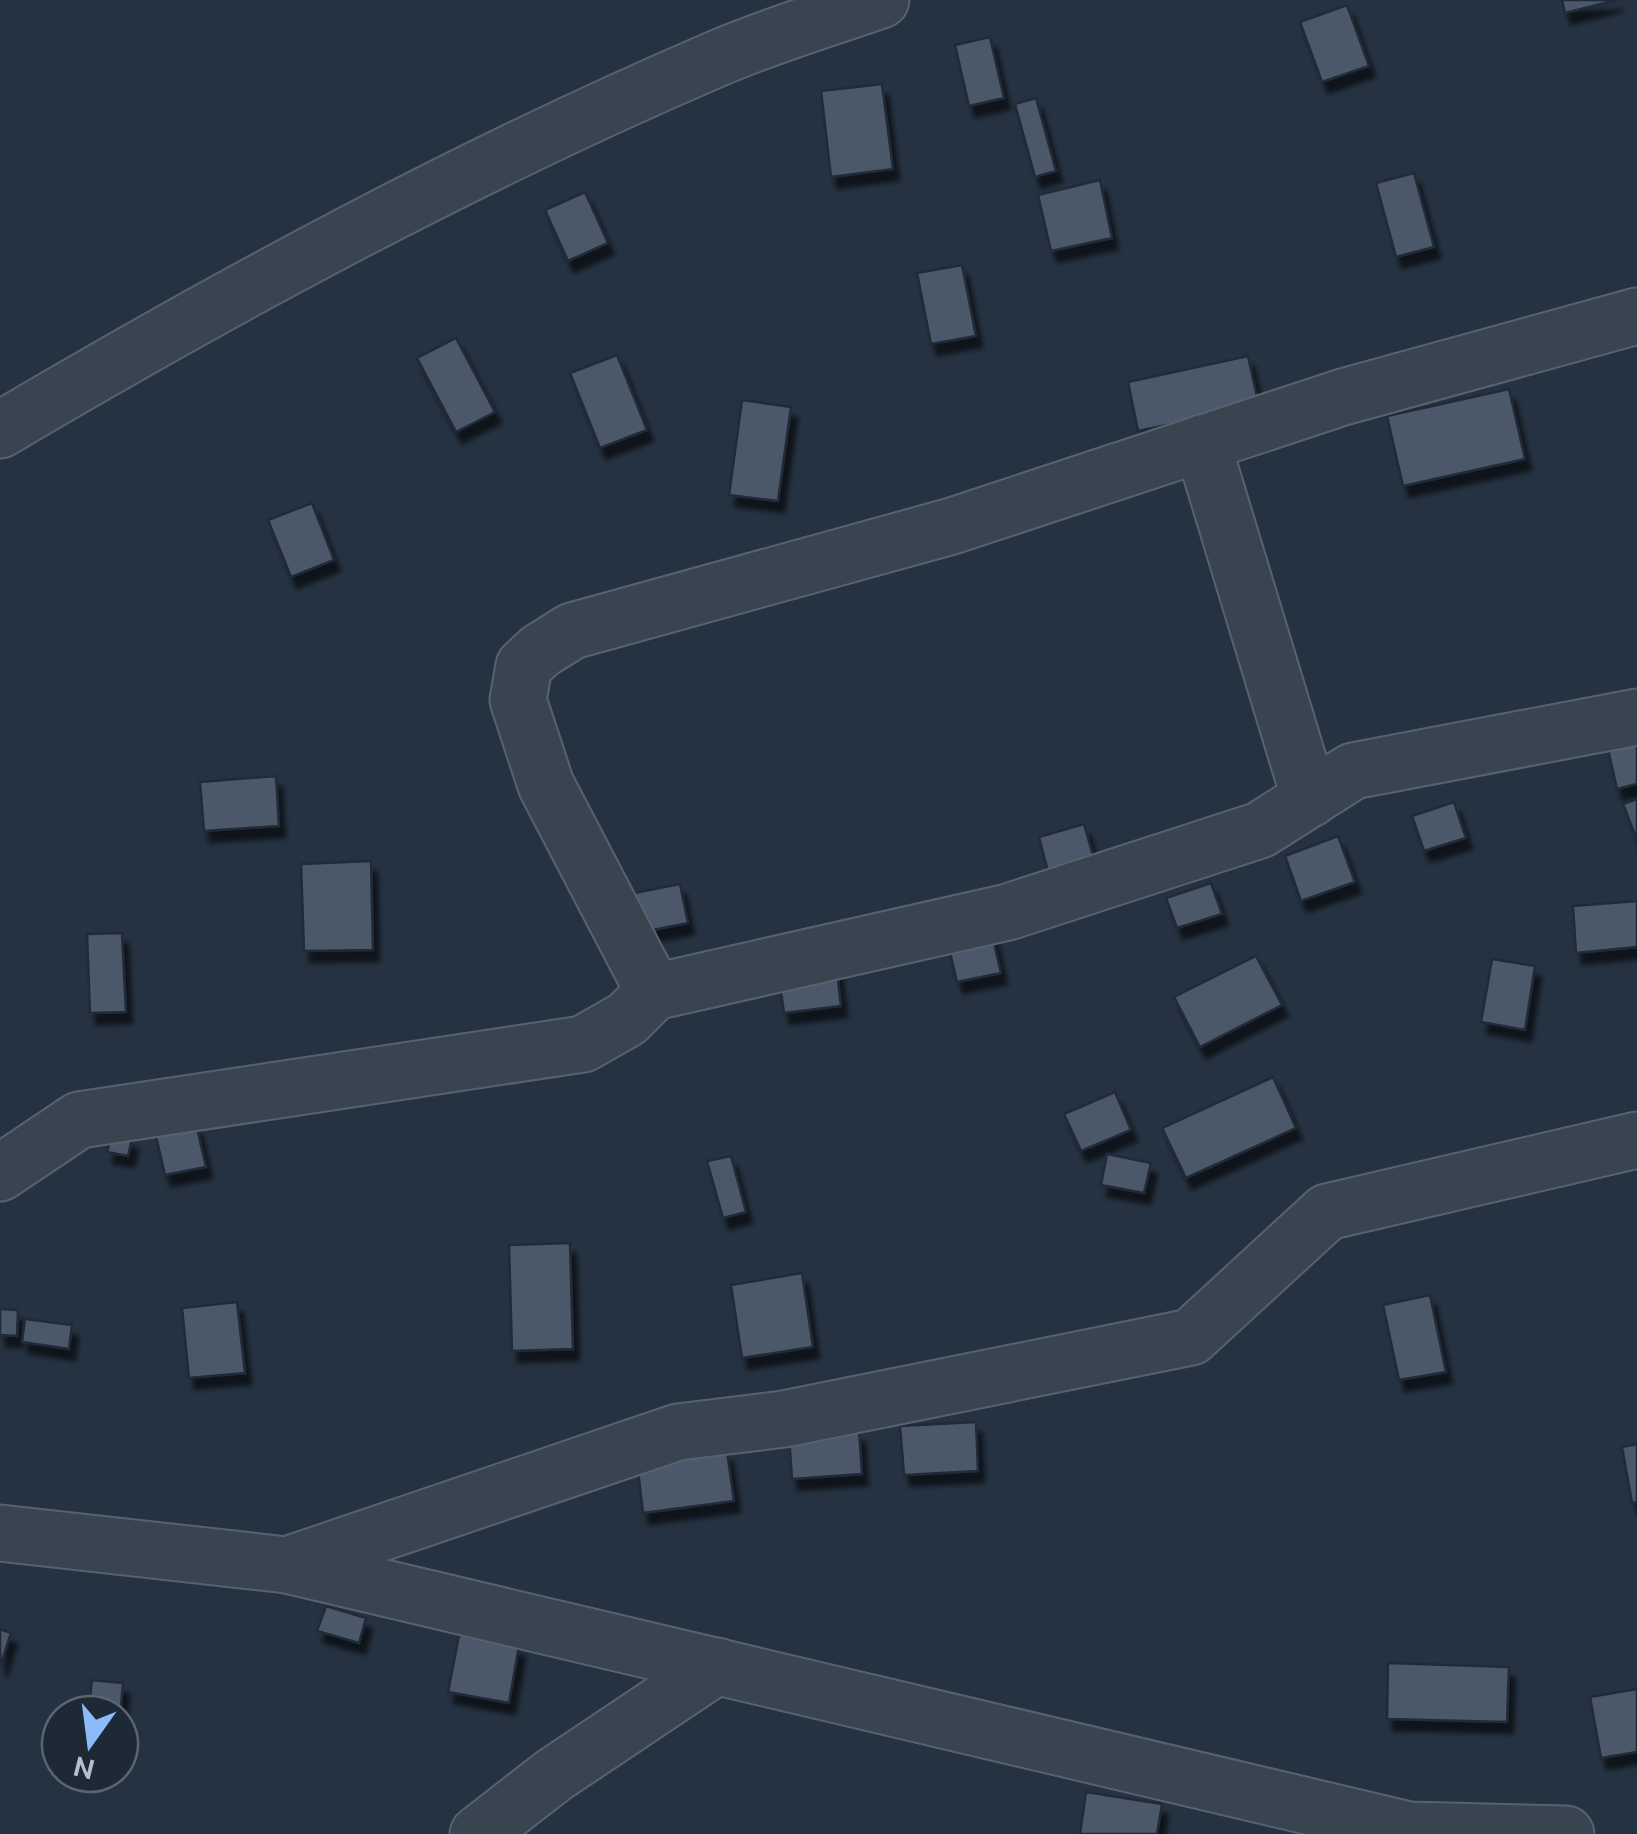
<svg xmlns="http://www.w3.org/2000/svg" width="1637" height="1834" font-family="Ubuntu,sans-serif">
<defs>
<filter id="shadow"><feDropShadow dx="6" dy="11" stdDeviation="2.5" flood-color="#0009"/></filter>
</defs>
<rect width="100%" height="100%" fill="#253241"/>
<g fill="#4b596a" stroke="#202b38" stroke-width="2.5" filter="url(#shadow)">
<path d="M 1562,0 L 1617,0 L 1565,13 Z"/>
<path d="M 1347,5 L 1369,66 L 1322,82 L 1300,22 Z"/>
<path d="M 990,37 L 1004,98 L 969,106 L 955,45 Z"/>
<path d="M 882,84 L 893,169 L 831,177 L 821,91 Z"/>
<path d="M 1036,98 L 1056,171 L 1035,177 L 1015,104 Z"/>
<path d="M 1414,173 L 1434,247 L 1396,257 L 1376,183 Z"/>
<path d="M 1100,180 L 1112,238 L 1051,251 L 1038,195 Z"/>
<path d="M 585,192 L 608,243 L 568,261 L 545,210 Z"/>
<path d="M 962,265 L 976,336 L 931,344 L 917,273 Z"/>
<path d="M 456,338 L 495,412 L 456,432 L 417,358 Z"/>
<path d="M 617,355 L 647,430 L 600,448 L 570,373 Z"/>
<path d="M 1248,356 L 1259,406 L 1138,431 L 1128,382 Z"/>
<path d="M 1509,389 L 1525,459 L 1403,486 L 1387,416 Z"/>
<path d="M 742,400 L 791,407 L 778,501 L 729,495 Z"/>
<path d="M 312,503 L 334,560 L 291,577 L 268,520 Z"/>
<path d="M 1637,739 L 1637,784 L 1617,789 L 1607,745 Z"/>
<path d="M 276,776 L 279,826 L 204,831 L 200,782 Z"/>
<path d="M 1637,799 L 1637,840 L 1623,804 Z"/>
<path d="M 1454,802 L 1466,838 L 1424,851 L 1412,816 Z"/>
<path d="M 1084,824 L 1096,866 L 1050,879 L 1039,837 Z"/>
<path d="M 1338,836 L 1355,882 L 1301,901 L 1285,856 Z"/>
<path d="M 371,861 L 373,950 L 304,951 L 301,864 Z"/>
<path d="M 1211,883 L 1222,914 L 1177,928 L 1166,898 Z"/>
<path d="M 680,884 L 688,923 L 633,934 L 624,895 Z"/>
<path d="M 1637,901 L 1637,947 L 1576,953 L 1573,906 Z"/>
<path d="M 990,926 L 1001,973 L 957,982 L 946,936 Z"/>
<path d="M 122,933 L 126,1012 L 90,1013 L 87,934 Z"/>
<path d="M 1256,956 L 1282,1005 L 1200,1047 L 1174,997 Z"/>
<path d="M 1492,959 L 1535,966 L 1525,1030 L 1481,1022 Z"/>
<path d="M 836,962 L 841,1006 L 784,1013 L 778,971 Z"/>
<path d="M 1273,1077 L 1296,1128 L 1186,1178 L 1162,1128 Z"/>
<path d="M 1115,1092 L 1131,1130 L 1081,1151 L 1064,1114 Z"/>
<path d="M 196,1124 L 206,1167 L 165,1175 L 155,1132 Z"/>
<path d="M 112,1134 L 132,1138 L 128,1156 L 107,1152 Z"/>
<path d="M 1107,1154 L 1151,1163 L 1144,1193 L 1101,1185 Z"/>
<path d="M 731,1156 L 746,1212 L 723,1218 L 707,1161 Z"/>
<path d="M 570,1243 L 573,1349 L 512,1351 L 509,1245 Z"/>
<path d="M 802,1273 L 813,1347 L 742,1358 L 731,1285 Z"/>
<path d="M 1430,1295 L 1446,1372 L 1399,1380 L 1383,1305 Z"/>
<path d="M 237,1302 L 245,1373 L 189,1378 L 182,1308 Z"/>
<path d="M 0,1309 L 18,1310 L 17,1336 L 0,1335 Z"/>
<path d="M 25,1319 L 72,1325 L 69,1349 L 22,1342 Z"/>
<path d="M 976,1422 L 978,1471 L 904,1475 L 900,1426 Z"/>
<path d="M 859,1431 L 862,1474 L 792,1479 L 789,1436 Z"/>
<path d="M 1637,1444 L 1637,1502 L 1632,1503 L 1622,1447 Z"/>
<path d="M 727,1451 L 734,1501 L 643,1513 L 637,1462 Z"/>
<path d="M 326,1606 L 366,1618 L 359,1643 L 317,1631 Z"/>
<path d="M 0,1629 L 11,1633 L 0,1667 Z"/>
<path d="M 459,1635 L 519,1646 L 509,1703 L 448,1692 Z"/>
<path d="M 1388,1663 L 1509,1667 L 1507,1722 L 1387,1719 Z"/>
<path d="M 92,1680 L 123,1683 L 120,1718 L 120,1714 L 88,1714 Z"/>
<path d="M 1637,1689 L 1637,1752 L 1601,1758 L 1590,1697 Z"/>
<path d="M 1086,1792 L 1162,1804 L 1157,1834 L 1080,1834 Z"/>
</g>
<g fill="none" stroke-linecap="round" stroke-linejoin="round">
<g stroke="#57626e" stroke-width="59">
<g id="street">
<path d="M 0,430 C 232,293 469,165 716,59 C 769,36 826,19 881,0"/>
<path d="M 1202,443 L 1310,799"/>
<path d="M 654,992 L 546,785 L 518,700 L 524,666 L 540,651 L 572,631 L 952,526 L 1343,397 L 1637,316"/>
<path d="M 0,1173 L 79,1120 L 583,1044 L 627,1019 L 654,992 L 1008,912 L 1260,830 L 1353,771 L 1637,717"/>
<path d="M 0,1533 L 287,1565 L 1409,1830 L 1566,1834"/>
<path d="M 287,1565 L 678,1432 L 784,1419 L 1191,1337 L 1327,1212 L 1637,1140"/>
<path d="M 478,1834 L 554,1775 L 717,1666"/>
</g>
</g>
<use href="#street" stroke="#394451" stroke-width="55"/>
</g>
<g transform="translate(90 1744) rotate(194)"><circle r="48" fill="#1e2936" stroke="#5b6572" stroke-width="2.5"/>
<path d="M0-8L18 38L0 25L-18 38Z" fill="#8cbbfa"/>
<text y="-15" font-size="28" font-weight="bold" text-anchor="middle" fill="#b6bfcb">N</text>
</g>
</svg>
